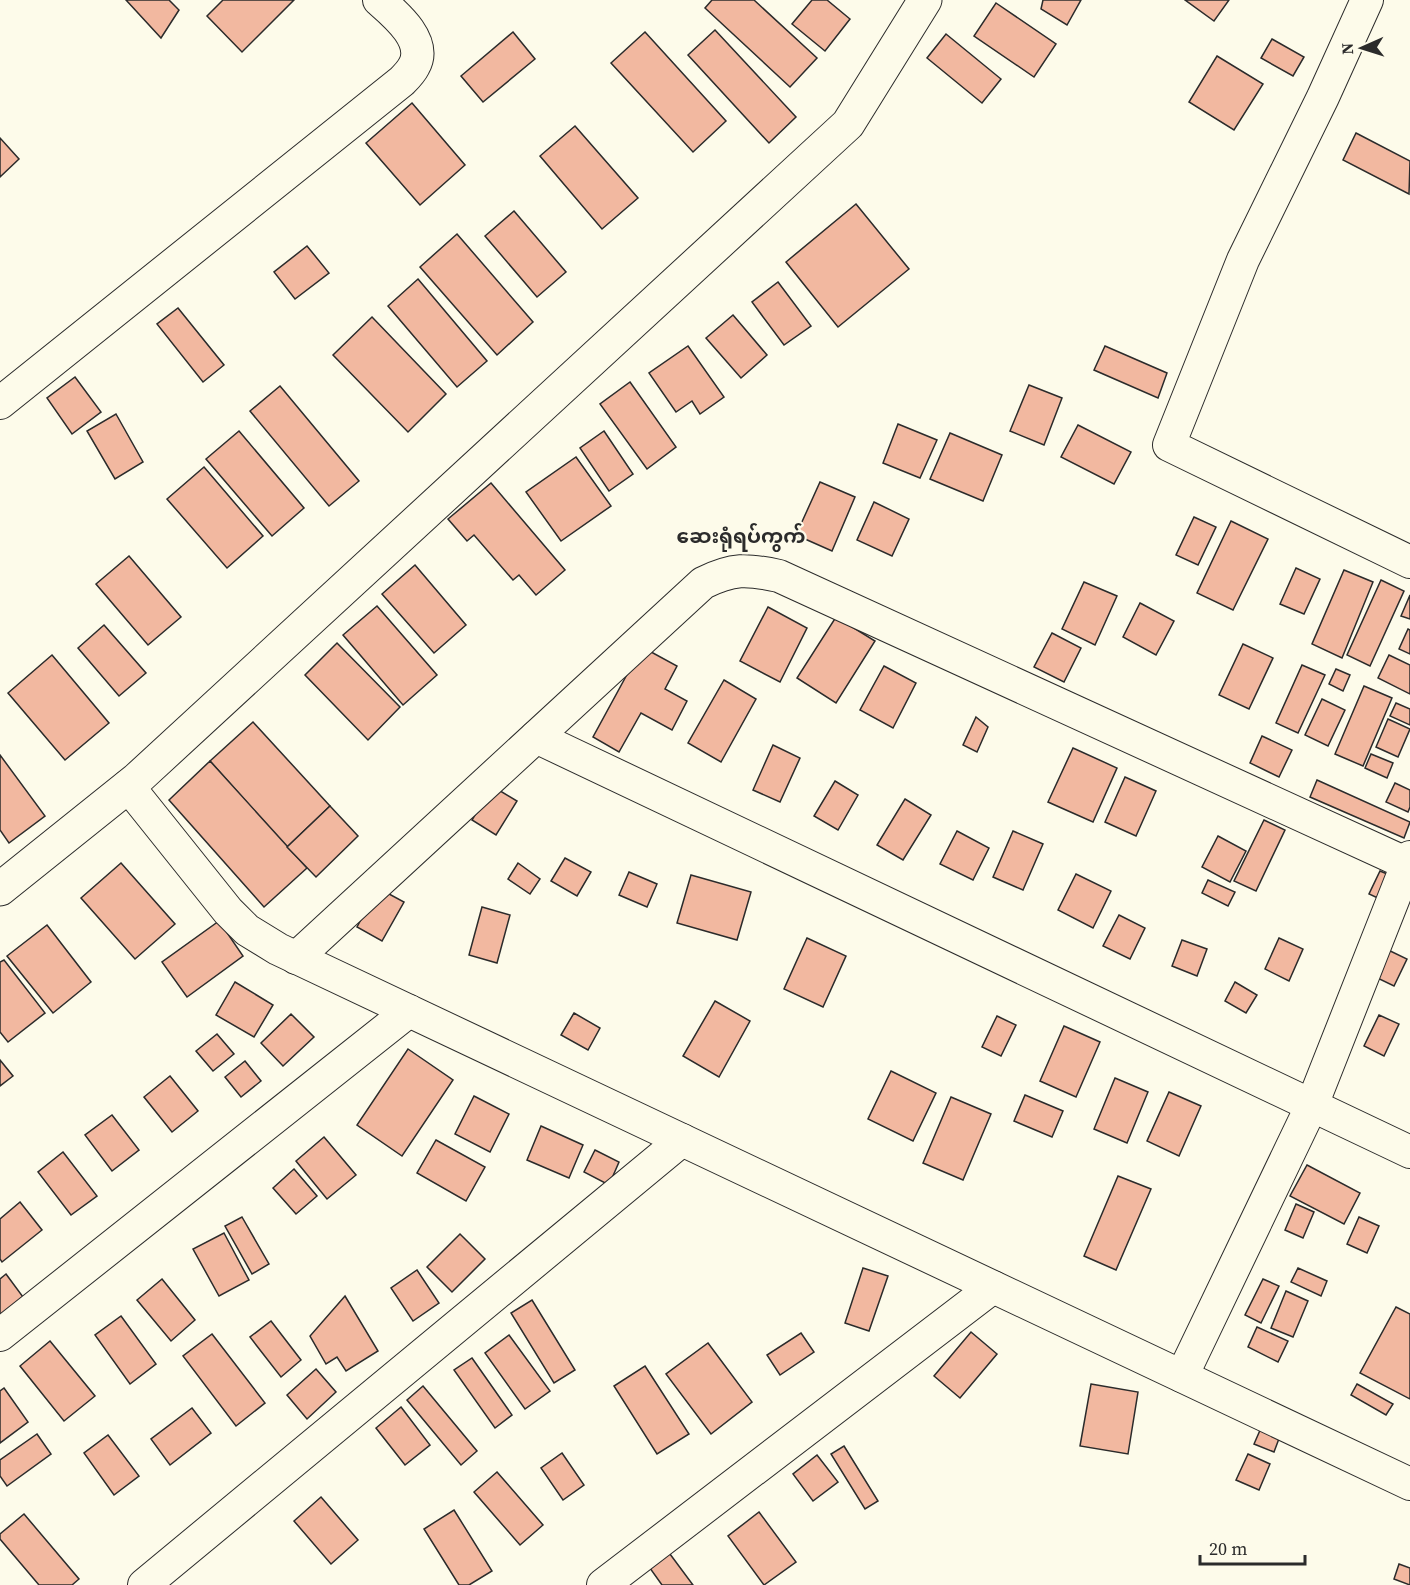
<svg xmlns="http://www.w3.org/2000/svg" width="1410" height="1585" font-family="'Source Serif 4','Noto Sans Myanmar',serif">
<rect width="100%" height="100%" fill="#fdfbea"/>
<g fill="#f2b8a0" stroke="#2b2b2b" stroke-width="1.5">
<path d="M 126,0 L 169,0 L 179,10 L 161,38 Z"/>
<path d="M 223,0 L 294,0 L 242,52 L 207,16 Z"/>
<path d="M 712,0 L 754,0 L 817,58 L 790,87 L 705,8 Z"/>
<path d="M 812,0 L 827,0 L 850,19 L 825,51 L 792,24 Z"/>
<path d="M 1043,0 L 1081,0 L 1067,25 L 1041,9 Z"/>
<path d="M 1185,0 L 1229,0 L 1214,21 Z"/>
<path d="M 996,3 L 1056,44 L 1034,77 L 974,36 Z"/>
<path d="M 715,30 L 796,117 L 769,143 L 688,55 Z"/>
<path d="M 513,32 L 535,59 L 483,102 L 461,76 Z"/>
<path d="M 645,32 L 726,121 L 693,152 L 611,63 Z"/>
<path d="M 946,34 L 1001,79 L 982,103 L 927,58 Z"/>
<path d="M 1272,39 L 1304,57 L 1293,76 L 1261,58 Z"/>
<path d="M 1217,56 L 1263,84 L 1234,130 L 1189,102 Z"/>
<path d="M 412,103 L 465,165 L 420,205 L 366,143 Z"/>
<path d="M 575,126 L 638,198 L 602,229 L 540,156 Z"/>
<path d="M 1356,133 L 1410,161 L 1409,194 L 1343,160 Z"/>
<path d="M 0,138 L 19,159 L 0,177 Z"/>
<path d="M 856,204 L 909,269 L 838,327 L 786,262 Z"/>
<path d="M 514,211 L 566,272 L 537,297 L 485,236 Z"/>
<path d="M 457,234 L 533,322 L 497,355 L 420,267 Z"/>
<path d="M 307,246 L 329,273 L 295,299 L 274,272 Z"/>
<path d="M 418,279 L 487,361 L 457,387 L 388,306 Z"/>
<path d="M 778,282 L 811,326 L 784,345 L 752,302 Z"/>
<path d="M 178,308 L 224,365 L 203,382 L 157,324 Z"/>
<path d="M 733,315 L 767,355 L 741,378 L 706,338 Z"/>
<path d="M 372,317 L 446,394 L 408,432 L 333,355 Z"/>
<path d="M 688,346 L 724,397 L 700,414 L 692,401 L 676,412 L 649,373 Z"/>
<path d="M 1105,346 L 1167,373 L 1158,398 L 1094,370 Z"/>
<path d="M 75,377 L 101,412 L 72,434 L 47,398 Z"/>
<path d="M 630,382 L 676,447 L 647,469 L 600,404 Z"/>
<path d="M 1029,385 L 1062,398 L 1044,445 L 1010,431 Z"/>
<path d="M 280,386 L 359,481 L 329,506 L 250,411 Z"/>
<path d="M 116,414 L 143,462 L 115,479 L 87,431 Z"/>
<path d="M 898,424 L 937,440 L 920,478 L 883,463 Z"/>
<path d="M 1078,425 L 1131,452 L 1114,484 L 1061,457 Z"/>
<path d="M 239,431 L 304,508 L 272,536 L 206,459 Z"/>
<path d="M 604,431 L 633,474 L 609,491 L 580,448 Z"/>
<path d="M 950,433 L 1002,455 L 983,501 L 930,479 Z"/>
<path d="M 576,457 L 611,506 L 561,541 L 526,492 Z"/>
<path d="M 204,467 L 263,536 L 227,568 L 167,499 Z"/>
<path d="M 820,482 L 855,497 L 832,551 L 796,535 Z"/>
<path d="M 491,483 L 565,570 L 536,595 L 519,575 L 513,580 L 474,535 L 467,541 L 448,519 Z"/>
<path d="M 874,502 L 909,519 L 892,556 L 857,540 Z"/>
<path d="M 1194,517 L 1216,527 L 1198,565 L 1176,555 Z"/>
<path d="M 1231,521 L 1268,539 L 1233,610 L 1197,593 Z"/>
<path d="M 129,556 L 181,617 L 148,645 L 96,584 Z"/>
<path d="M 415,565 L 466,625 L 434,653 L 382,594 Z"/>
<path d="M 1296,568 L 1320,579 L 1304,614 L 1280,604 Z"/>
<path d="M 1344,570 L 1373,582 L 1342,658 L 1312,644 Z"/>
<path d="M 1381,580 L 1404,591 L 1370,666 L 1347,655 Z"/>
<path d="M 1084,582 L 1117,596 L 1095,645 L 1062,629 Z"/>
<path d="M 1410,595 L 1410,619 L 1401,616 Z"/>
<path d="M 1140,603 L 1174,621 L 1156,655 L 1123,637 Z"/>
<path d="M 377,606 L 437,675 L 403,705 L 343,635 Z"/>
<path d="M 768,607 L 807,628 L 780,682 L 740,661 Z"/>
<path d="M 836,617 L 875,641 L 836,703 L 797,678 Z"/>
<path d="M 104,625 L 146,673 L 119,696 L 78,648 Z"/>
<path d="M 1408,629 L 1410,630 L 1410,654 L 1399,649 Z"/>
<path d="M 1052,633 L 1081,648 L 1064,682 L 1034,667 Z"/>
<path d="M 337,643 L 400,707 L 368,740 L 305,675 Z"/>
<path d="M 1243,644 L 1273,658 L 1249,709 L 1219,695 Z"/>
<path d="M 642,647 L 677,666 L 665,689 L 687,701 L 672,730 L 641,713 L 619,752 L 593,737 Z"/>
<path d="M 52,655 L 109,723 L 65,760 L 8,693 Z"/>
<path d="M 1389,655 L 1410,665 L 1410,694 L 1378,678 Z"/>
<path d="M 1302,665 L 1325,675 L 1298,733 L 1276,723 Z"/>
<path d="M 884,666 L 916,683 L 893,728 L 860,710 Z"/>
<path d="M 1336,669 L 1350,675 L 1343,691 L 1329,684 Z"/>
<path d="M 724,680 L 756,699 L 721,762 L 688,743 Z"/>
<path d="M 1364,686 L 1392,698 L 1363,766 L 1335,754 Z"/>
<path d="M 1322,699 L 1345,710 L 1328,746 L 1305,735 Z"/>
<path d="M 1396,703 L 1410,709 L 1410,725 L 1390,716 Z"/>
<path d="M 976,717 L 988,727 L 977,752 L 963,745 Z"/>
<path d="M 1388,719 L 1410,729 L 1398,757 L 1376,747 Z"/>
<path d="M 253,722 L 330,806 L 287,847 L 210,761 Z"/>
<path d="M 1262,736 L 1292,750 L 1279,777 L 1250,763 Z"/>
<path d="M 773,745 L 800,758 L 780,802 L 753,790 Z"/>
<path d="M 1073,748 L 1117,768 L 1093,822 L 1048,802 Z"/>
<path d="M 1371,754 L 1393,763 L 1387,778 L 1365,768 Z"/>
<path d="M 0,755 L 45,816 L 9,843 L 0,830 Z"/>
<path d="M 210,761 L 307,868 L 264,907 L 169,800 Z"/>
<path d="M 1125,777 L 1156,791 L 1136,836 L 1105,822 Z"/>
<path d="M 1317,780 L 1410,822 L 1404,838 L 1310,797 Z"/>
<path d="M 835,781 L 858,795 L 838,830 L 814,816 Z"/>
<path d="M 1395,783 L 1410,790 L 1410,807 L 1408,812 L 1386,802 Z"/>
<path d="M 492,786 L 517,801 L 496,835 L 472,820 Z"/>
<path d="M 905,799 L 931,815 L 903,860 L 877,845 Z"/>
<path d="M 330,806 L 358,836 L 316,877 L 287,847 Z"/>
<path d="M 1264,820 L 1285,830 L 1256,891 L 1234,881 Z"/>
<path d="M 957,831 L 989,848 L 973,880 L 940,864 Z"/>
<path d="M 1013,831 L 1043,844 L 1023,890 L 993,877 Z"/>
<path d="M 1218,836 L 1246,851 L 1230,882 L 1202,867 Z"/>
<path d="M 565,858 L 591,872 L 577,896 L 551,881 Z"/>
<path d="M 121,863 L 175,924 L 135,959 L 81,898 Z"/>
<path d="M 518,863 L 540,879 L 530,894 L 508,879 Z"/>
<path d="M 1380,871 L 1392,876 L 1382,900 L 1369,894 Z"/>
<path d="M 629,872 L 657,884 L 647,907 L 619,895 Z"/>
<path d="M 1076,874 L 1111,891 L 1093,928 L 1058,910 Z"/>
<path d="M 691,875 L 751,892 L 737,940 L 677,923 Z"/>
<path d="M 1208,880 L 1235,892 L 1228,906 L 1202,893 Z"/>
<path d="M 378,888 L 404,902 L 382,941 L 357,927 Z"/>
<path d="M 482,907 L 510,915 L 497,963 L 469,955 Z"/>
<path d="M 1119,915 L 1145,928 L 1130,959 L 1103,946 Z"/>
<path d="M 219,921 L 243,956 L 187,997 L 162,962 Z"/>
<path d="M 47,925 L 91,982 L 53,1013 L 7,956 Z"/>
<path d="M 807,938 L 846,956 L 823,1007 L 784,989 Z"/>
<path d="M 1279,938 L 1303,949 L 1289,981 L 1265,969 Z"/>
<path d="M 1182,940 L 1207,949 L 1197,976 L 1172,966 Z"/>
<path d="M 1382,947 L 1407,959 L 1394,986 L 1369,974 Z"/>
<path d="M 4,960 L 45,1013 L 8,1042 L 0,1032 L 0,962 Z"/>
<path d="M 235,982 L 273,1005 L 254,1037 L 216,1015 Z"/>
<path d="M 1235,982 L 1257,995 L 1246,1013 L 1225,1001 Z"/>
<path d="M 715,1001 L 750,1021 L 719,1077 L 683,1056 Z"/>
<path d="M 574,1013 L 600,1028 L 588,1050 L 561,1035 Z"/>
<path d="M 291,1014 L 314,1037 L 283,1066 L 261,1043 Z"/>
<path d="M 1379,1015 L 1399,1024 L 1384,1056 L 1364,1046 Z"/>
<path d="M 997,1016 L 1016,1025 L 1001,1056 L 982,1047 Z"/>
<path d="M 1064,1026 L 1100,1042 L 1076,1097 L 1040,1081 Z"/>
<path d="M 217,1034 L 234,1054 L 213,1071 L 196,1051 Z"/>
<path d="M 408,1049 L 453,1080 L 402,1156 L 357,1125 Z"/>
<path d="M 0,1060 L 13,1076 L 0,1086 Z"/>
<path d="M 245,1061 L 261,1081 L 241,1097 L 225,1077 Z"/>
<path d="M 891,1071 L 936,1093 L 913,1141 L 868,1119 Z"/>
<path d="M 170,1076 L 198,1111 L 172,1132 L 144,1097 Z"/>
<path d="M 1115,1078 L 1148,1092 L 1127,1143 L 1094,1129 Z"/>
<path d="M 1169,1092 L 1201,1106 L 1179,1156 L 1147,1141 Z"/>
<path d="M 1025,1095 L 1063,1111 L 1052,1137 L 1014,1121 Z"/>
<path d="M 474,1096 L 509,1114 L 490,1152 L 455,1134 Z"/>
<path d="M 951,1097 L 991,1114 L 963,1180 L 923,1163 Z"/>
<path d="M 112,1115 L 139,1150 L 112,1171 L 85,1135 Z"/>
<path d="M 541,1126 L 583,1145 L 569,1178 L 527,1160 Z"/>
<path d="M 324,1137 L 356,1175 L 327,1199 L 296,1161 Z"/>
<path d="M 436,1140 L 485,1167 L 466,1201 L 417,1173 Z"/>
<path d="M 595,1150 L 619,1162 L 609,1185 L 584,1172 Z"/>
<path d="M 63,1152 L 97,1196 L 71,1215 L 38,1172 Z"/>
<path d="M 1307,1165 L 1360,1193 L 1344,1224 L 1290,1196 Z"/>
<path d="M 294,1169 L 317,1196 L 296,1214 L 273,1188 Z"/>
<path d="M 1118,1176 L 1151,1189 L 1116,1270 L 1084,1256 Z"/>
<path d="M 20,1202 L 42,1230 L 2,1262 L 0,1259 L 0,1219 Z"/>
<path d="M 1296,1204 L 1314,1212 L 1303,1238 L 1285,1230 Z"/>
<path d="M 242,1217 L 269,1264 L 252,1274 L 225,1226 Z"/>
<path d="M 1359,1217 L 1379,1226 L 1367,1253 L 1347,1244 Z"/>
<path d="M 224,1233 L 249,1280 L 219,1296 L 193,1249 Z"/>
<path d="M 460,1234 L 485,1259 L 452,1292 L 427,1267 Z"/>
<path d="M 863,1268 L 888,1276 L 869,1331 L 845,1323 Z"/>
<path d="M 1298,1268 L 1327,1281 L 1321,1296 L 1291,1282 Z"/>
<path d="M 417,1270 L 439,1303 L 413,1321 L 391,1288 Z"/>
<path d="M 6,1274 L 26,1301 L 0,1322 L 0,1279 Z"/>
<path d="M 162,1279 L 195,1320 L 171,1341 L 137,1300 Z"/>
<path d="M 1263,1279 L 1279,1286 L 1261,1323 L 1245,1315 Z"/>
<path d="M 1286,1291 L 1308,1301 L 1293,1337 L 1271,1328 Z"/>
<path d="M 345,1296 L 378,1351 L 346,1371 L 337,1357 L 326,1364 L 310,1336 Z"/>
<path d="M 532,1300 L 575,1370 L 554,1383 L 511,1313 Z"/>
<path d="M 1396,1307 L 1410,1314 L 1410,1399 L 1360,1373 Z"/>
<path d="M 121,1316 L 156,1364 L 130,1384 L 95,1335 Z"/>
<path d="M 271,1321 L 301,1360 L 281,1377 L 250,1337 Z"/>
<path d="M 1257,1327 L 1288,1341 L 1278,1362 L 1248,1347 Z"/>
<path d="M 971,1332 L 997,1354 L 960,1398 L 934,1376 Z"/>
<path d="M 801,1333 L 814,1352 L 780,1375 L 767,1355 Z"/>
<path d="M 212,1334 L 265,1403 L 236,1426 L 183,1356 Z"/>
<path d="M 509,1335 L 550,1391 L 525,1409 L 485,1353 Z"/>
<path d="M 50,1341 L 95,1396 L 64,1421 L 20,1366 Z"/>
<path d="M 708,1343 L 752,1402 L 711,1434 L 666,1374 Z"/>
<path d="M 472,1358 L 512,1415 L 495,1428 L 454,1370 Z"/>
<path d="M 645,1366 L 689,1434 L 657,1454 L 614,1386 Z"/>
<path d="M 316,1369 L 336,1392 L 307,1419 L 287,1395 Z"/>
<path d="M 1091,1384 L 1138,1392 L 1128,1454 L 1080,1446 Z"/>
<path d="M 1357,1384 L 1393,1404 L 1386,1415 L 1351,1395 Z"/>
<path d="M 423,1386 L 477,1451 L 461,1465 L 407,1400 Z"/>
<path d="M 4,1388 L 28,1422 L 0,1443 L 0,1391 Z"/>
<path d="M 401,1407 L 430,1445 L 405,1465 L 376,1428 Z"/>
<path d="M 192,1408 L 211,1433 L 170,1465 L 151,1439 Z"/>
<path d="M 1261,1428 L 1280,1436 L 1274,1452 L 1254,1444 Z"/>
<path d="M 37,1434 L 51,1454 L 7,1486 L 0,1476 L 0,1460 Z"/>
<path d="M 108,1435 L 139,1476 L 114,1495 L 84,1453 Z"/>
<path d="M 844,1446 L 878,1501 L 865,1509 L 831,1454 Z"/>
<path d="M 562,1453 L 584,1485 L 563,1500 L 541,1468 Z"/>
<path d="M 1248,1454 L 1270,1464 L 1259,1490 L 1236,1480 Z"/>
<path d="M 817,1455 L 838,1482 L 813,1501 L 793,1474 Z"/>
<path d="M 497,1472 L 543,1525 L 520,1545 L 474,1492 Z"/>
<path d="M 321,1497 L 358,1540 L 331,1564 L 294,1521 Z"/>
<path d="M 454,1510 L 492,1571 L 469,1585 L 459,1585 L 424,1529 Z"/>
<path d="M 759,1512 L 796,1562 L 764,1585 L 728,1536 Z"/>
<path d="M 24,1514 L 79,1579 L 72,1585 L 39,1585 L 0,1539 L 0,1534 Z"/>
<path d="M 667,1550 L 693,1585 L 662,1585 L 647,1564 Z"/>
<path d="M 1399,1564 L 1410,1568 L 1410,1585 L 1394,1579 Z"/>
</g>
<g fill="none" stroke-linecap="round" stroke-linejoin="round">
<g stroke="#2b2b2b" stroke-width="34">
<g id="minor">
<path d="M 1367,0 L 1323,97 L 1243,260 L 1169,445 L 1410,562"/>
<path d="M 0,403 L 402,81 C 406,77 411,72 414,66 C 428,41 395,14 379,0"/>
<path d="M 536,737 L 1410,1152"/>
<path d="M 128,786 L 228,911 L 247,930 L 278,949 L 1410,1484"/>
<path d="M 296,958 L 703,583 C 733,568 747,569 779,576 L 1410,865"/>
<path d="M 0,1335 L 409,1011"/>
<path d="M 1182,1376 L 1312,1105 L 1410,857"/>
<path d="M 144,1585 L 682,1140"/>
<path d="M 603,1585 L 993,1287"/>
</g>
</g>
<g stroke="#2b2b2b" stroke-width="35">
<path id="tertiary" d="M 0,889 L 136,780 L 848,124 L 925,0"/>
</g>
<use href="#minor" stroke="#fdfbea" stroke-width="32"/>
<use href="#tertiary" stroke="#fdfbea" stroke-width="33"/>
</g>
<g text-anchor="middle" stroke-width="4.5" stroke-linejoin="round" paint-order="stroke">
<g font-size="20" font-weight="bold" fill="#2b2b2b" stroke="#fdfbea">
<text x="741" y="543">ဆေးရုံရပ်ကွက်</text>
</g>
</g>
<g transform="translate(1362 48) rotate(267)" stroke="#fdfbea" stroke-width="4.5" paint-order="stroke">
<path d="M0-4.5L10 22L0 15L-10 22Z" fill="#2b2b2b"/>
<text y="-9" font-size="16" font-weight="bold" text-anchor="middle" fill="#2b2b2b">N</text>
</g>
<path d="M1200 1555v9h105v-9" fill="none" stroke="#2b2b2b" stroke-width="3"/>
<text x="1209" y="1555" font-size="18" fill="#2b2b2b" stroke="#fdfbea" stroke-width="4.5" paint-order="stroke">20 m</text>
</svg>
